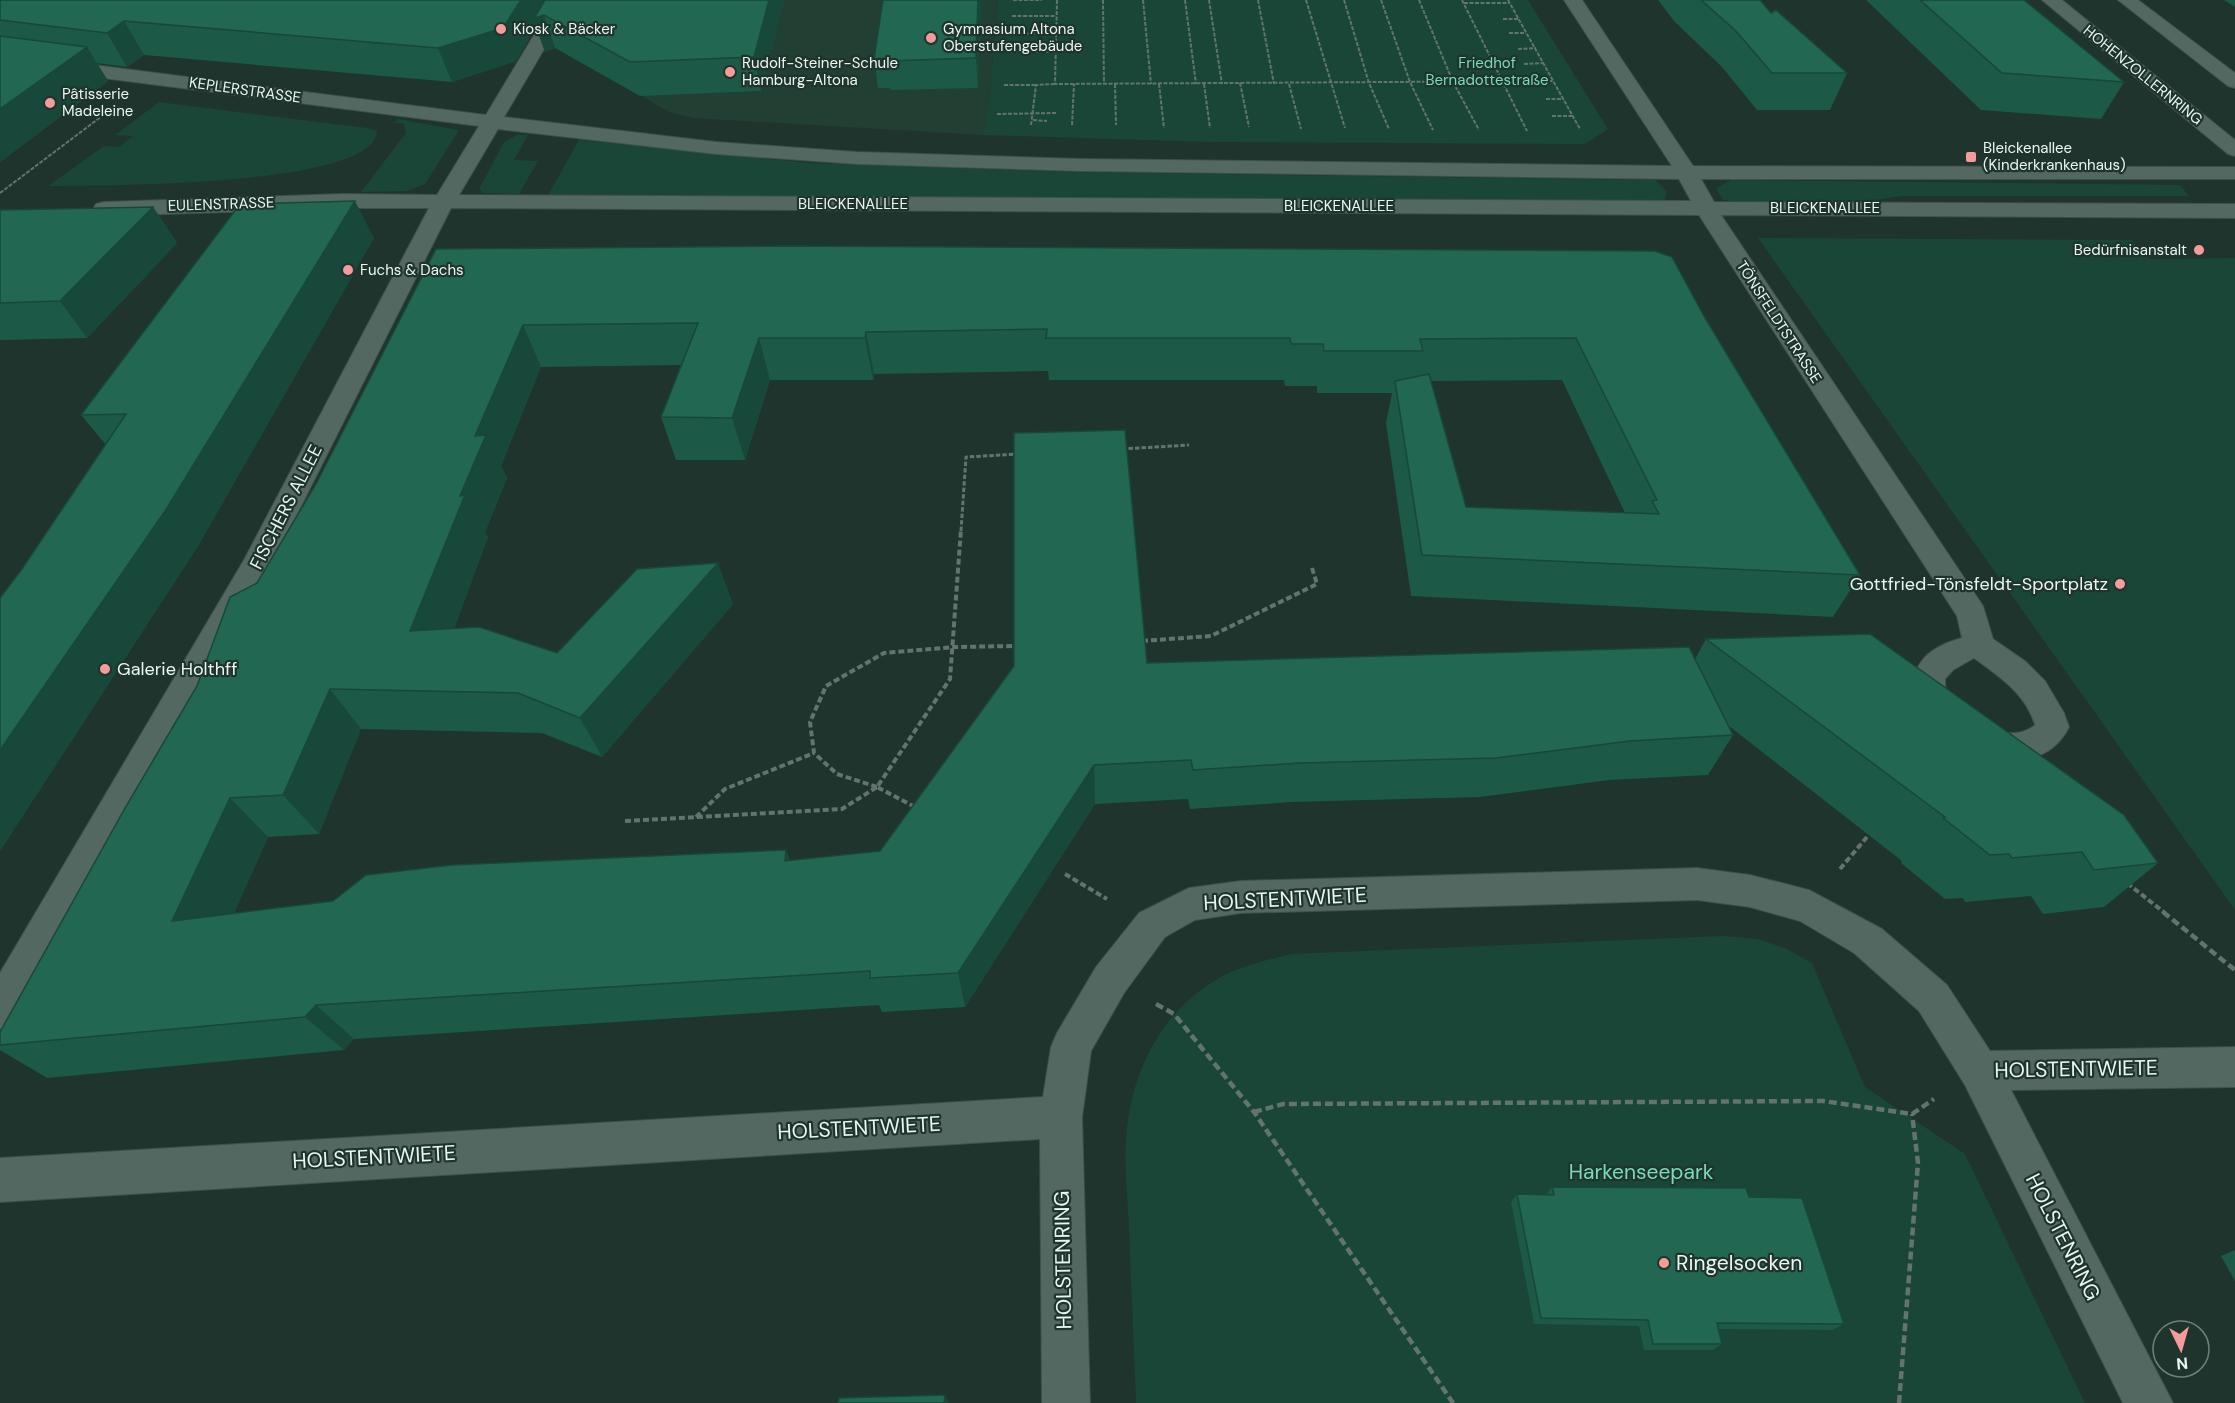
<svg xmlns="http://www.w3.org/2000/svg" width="2235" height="1403" font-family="'DM Sans',sans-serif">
<rect width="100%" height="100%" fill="#1f342c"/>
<path fill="#223f34" d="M 608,0 L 998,0 L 990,92 L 983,135 L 693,118 L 669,112 L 576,58 Z"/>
<g fill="#194637">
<path d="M 998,0 L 1528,0 L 1608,129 L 1585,144 L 1210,142 L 983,135 L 990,92 Z"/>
<path d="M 159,102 L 367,128 L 377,131 C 376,188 94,185 48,186 L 104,146 L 119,147 L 133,136 L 115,135 Z"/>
<path d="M 398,119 L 459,130 L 425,184 L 407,191 L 361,192 L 406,133 L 404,124 L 394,123 Z"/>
<path d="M 517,135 L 528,135 L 514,160 L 538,161 L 519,194 L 482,193 L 479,189 L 504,142 Z"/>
<path d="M 579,140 L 811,163 L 1076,172 L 1656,180 L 1667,192 L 1664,201 L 548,195 Z"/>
<path d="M 1731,180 L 2180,185 L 2189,196 L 1902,196 C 1847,205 1779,208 1723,200 L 1716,188 Z"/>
<path d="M 1758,238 L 2131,240 L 2151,259 L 2235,258 L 2235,910 Z"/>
<path d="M 1723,936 L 1758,939 L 1787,949 L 1812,963 L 1865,1087 L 1965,1154 L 2085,1403 L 1136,1403 C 1134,1345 1131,1287 1129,1229 C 1128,1201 1124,1171 1126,1142 C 1129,1072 1164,1003 1231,972 C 1250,964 1271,959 1292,954 Z"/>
</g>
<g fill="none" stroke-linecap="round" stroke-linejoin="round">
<g stroke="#3d5049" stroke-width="2">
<g id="street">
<path d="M 555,0 L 573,0 L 504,117 L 716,142 L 857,152 L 1081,159 L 1672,166 L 1564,0 L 1582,0 L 1693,166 L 2235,167 L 2235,179 L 1701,179 L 1714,202 L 2235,204 L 2235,218 L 1721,215 L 1983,606 L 1993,639 L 2025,661 L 2045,681 L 2064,713 L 2069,727 C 2049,766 2008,765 1971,753 L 1966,743 L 1971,733 C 1993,726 2015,742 2035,725 C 2026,694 1999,676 1974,658 L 1953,670 L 1945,679 L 1946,699 L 1957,716 L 1952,725 C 1915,737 1903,687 1921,662 C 1930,649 1947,642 1962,638 L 1957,616 L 1699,215 L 451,208 L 274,560 L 14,1023 L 0,1029 L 0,973 L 244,560 L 429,208 L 343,208 L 104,216 L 96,214 L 93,209 L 96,204 L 104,202 L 343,194 L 437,195 L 479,126 L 0,65 L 0,53 L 486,115 ZM 498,129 L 716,154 L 857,164 L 1081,171 L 1679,179 L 1691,201 L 459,195 Z"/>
<path d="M 1697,868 L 1750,875 L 1809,890 L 1882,929 L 1947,985 L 1990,1051 L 2235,1047 L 2235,1087 L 2011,1090 L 2173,1403 L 2123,1403 L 1965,1085 L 1919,1011 L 1854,953 L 1800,921 L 1750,907 L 1697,900 L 1241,913 L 1195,920 L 1165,937 L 1124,993 L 1091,1051 L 1082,1117 L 1090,1403 L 1042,1403 L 1040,1139 L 0,1202 L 0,1158 L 1043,1097 L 1051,1047 L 1057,1033 L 1096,967 L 1139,913 L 1189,888 L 1241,881 Z"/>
</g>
</g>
<g stroke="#3d5049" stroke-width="2">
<g id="secondary">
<path d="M 2042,0 L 2062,0 L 2235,140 L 2235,156 L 2228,154 Z"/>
<path d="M 2118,0 L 2138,0 L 2235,73 L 2235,88 L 2228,86 Z"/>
</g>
</g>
<g stroke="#62746d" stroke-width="2" stroke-dasharray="4 1.5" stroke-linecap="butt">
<path d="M 1013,0 L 1042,0"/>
<path d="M 1057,0 L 1055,84 L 1554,81"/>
<path d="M 1103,0 L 1104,84"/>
<path d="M 1143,0 L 1151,84"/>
<path d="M 1185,0 L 1196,84"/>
<path d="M 1209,0 L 1222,84"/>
<path d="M 1258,0 L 1274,84"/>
<path d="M 1306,0 L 1345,128"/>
<path d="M 1344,0 L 1369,83 L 1389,129"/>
<path d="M 1381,0 L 1410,82 L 1433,130"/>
<path d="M 1419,0 L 1453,82 L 1479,130"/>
<path d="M 1462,0 L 1527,131"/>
<path d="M 1508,0 L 1580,129"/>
<path d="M 1464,3 L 1509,3"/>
<path d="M 1012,16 L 1056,16"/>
<path d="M 1503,19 L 1519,19"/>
<path d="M 1509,33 L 1526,33"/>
<path d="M 1009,34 L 1056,33"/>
<path d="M 1518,49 L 1536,48"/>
<path d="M 1008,52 L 1056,52"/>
<path d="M 1524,64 L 1544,63"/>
<path d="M 1240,83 L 1249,127"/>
<path d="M 1115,84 L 1116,125"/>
<path d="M 1159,84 L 1164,128"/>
<path d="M 1204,84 L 1210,128"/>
<path d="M 1289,84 L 1301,129"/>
<path d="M 1004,85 L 1036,85"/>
<path d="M 1546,99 L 1564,99"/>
<path d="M 997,114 L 1057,113"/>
<path d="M 1552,116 L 1573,116"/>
<path d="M 1033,120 L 1047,121"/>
<path d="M 1031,125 L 1036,85 L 1055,84"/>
<path d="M 1072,125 L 1074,84"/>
<path d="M 0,193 L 106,113"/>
</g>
<g stroke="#62746d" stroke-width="3" stroke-dasharray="4.5 2" stroke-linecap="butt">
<path d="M 1122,449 L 1189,445"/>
<path d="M 961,531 L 966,457 L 1018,454"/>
</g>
<g stroke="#62746d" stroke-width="4" stroke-dasharray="6 3" stroke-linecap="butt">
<path d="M 1142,641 L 1211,636 L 1317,584 L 1312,568"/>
<path d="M 877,787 L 837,774 L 814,753 L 810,722 L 826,686 L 884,653 L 954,647 L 1017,646"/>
<path d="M 915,807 L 877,787 L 950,679 L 961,529"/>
<path d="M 696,817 L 725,789 L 814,753"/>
<path d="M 625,821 L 842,809 L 877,787"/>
<path d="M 1840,869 L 1867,837"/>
<path d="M 1065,874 L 1107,899"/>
<path d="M 2127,883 L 2165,913"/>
</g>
<g stroke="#62746d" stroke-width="4.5" stroke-dasharray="8 4" stroke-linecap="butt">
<path d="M 2163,912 L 2235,970"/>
<path d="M 1156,1004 L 1174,1014 L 1254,1112 L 1453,1403"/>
<path d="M 1254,1112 L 1283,1104 L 1823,1101 L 1912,1114 L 1934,1099"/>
<path d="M 1899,1403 L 1918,1163 L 1912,1114"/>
</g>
<use href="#street" fill="#536860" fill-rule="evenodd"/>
<use href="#secondary" fill="#536860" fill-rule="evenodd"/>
</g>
<g fill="#1c5946" fill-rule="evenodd">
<path d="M 0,0 L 784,0 L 761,91 L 640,96 L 555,48 L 545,52 L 536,27 L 516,61 L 452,82 L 144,55 L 127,67 L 97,63 L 108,81 L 0,162 Z"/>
<path d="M 981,0 L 978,88 L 891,90 L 890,88 L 878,88 L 874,59 Z"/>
<path d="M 1658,0 L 1760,0 L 1771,13 L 1847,73 L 1830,110 L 1757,110 L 1722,67 L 1674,21 Z"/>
<path d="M 1866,0 L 2024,0 L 2124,82 L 2101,119 L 1981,110 Z"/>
<path d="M 2224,0 L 2235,0 L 2235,7 Z"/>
<path d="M 153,207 L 177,243 L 87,338 L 0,340 L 0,210 Z"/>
<path d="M 374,238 L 198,546 L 0,851 L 0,598 L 22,569 L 106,445 L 81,415 Z"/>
<path d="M 436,249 L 1705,318 L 1860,575 L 1833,617 L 1411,596 L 1386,423 L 1392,393 L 1317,393 L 1317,386 L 1285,386 L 1284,380 L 1049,380 L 1048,371 L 874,374 L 873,380 L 770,380 L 745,460 L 676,460 L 661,417 L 681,365 L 541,367 L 501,466 L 507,478 L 485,532 L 488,537 L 454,629 L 557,653 L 733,604 L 602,757 L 542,733 L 361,729 L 319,834 L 268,837 L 234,913 L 786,850 L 790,861 L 880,851 L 1147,663 L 1695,659 L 1706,639 L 2158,863 L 2104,907 L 2043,914 L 2031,896 L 1965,902 L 1963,898 L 1945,899 L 1901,863 L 1902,861 L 1729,726 L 1733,735 L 1708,775 L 1609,780 L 1480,797 L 1293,802 L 1190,809 L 1188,799 L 1095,804 L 965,1007 L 882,1012 L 879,1005 L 354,1039 L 344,1050 L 47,1078 L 0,1050 L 0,1032 L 257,583 L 316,484 ZM 1562,380 L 1625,513 L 1466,507 L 1431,381 Z"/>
<path d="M 1552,1187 L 1749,1197 L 1844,1324 L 1832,1330 L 1719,1329 L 1722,1344 L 1713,1350 L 1644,1350 L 1639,1326 L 1534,1324 L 1511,1202 L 1517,1194 L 1546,1195 Z"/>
<path d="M 2235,1250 L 2235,1281 L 2221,1256 Z"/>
</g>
<g fill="#174839">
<path d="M 521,0 L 552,0 L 544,15 L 555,48 L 545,52 L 536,27 L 516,61 L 452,82 L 438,48 Z"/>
<path d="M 769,0 L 784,0 L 761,91 L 754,57 Z"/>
<path d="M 978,0 L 981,0 L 978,88 L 976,58 Z"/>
<path d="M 124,21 L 144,55 L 127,67 L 107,33 Z"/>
<path d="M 87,47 L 108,81 L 0,162 L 0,109 Z"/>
<path d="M 355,201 L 374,238 L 198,546 L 0,851 L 0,750 Z"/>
<path d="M 153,207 L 177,243 L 87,338 L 60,301 Z"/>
<path d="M 523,325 L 541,367 L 501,466 L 507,478 L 485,532 L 488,537 L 438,672 L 410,631 L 460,496 L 475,436 Z"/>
<path d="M 866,332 L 874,374 L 873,380 L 865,338 Z"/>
<path d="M 759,338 L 770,380 L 745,460 L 732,418 Z"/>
<path d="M 718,563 L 733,604 L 602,757 L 580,718 Z"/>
<path d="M 330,689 L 361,729 L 319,834 L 283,795 Z"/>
<path d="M 1094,765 L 1095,804 L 965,1007 L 958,973 Z"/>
<path d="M 230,798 L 268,837 L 215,956 L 172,921 Z"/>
<path d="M 786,850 L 801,887 L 785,861 Z"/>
<path d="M 316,1005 L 354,1039 L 344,1050 L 305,1017 Z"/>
<path d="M 945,1395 L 949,1403 L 944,1403 Z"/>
</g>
<g fill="#216751" stroke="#174839" stroke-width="1.5">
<path d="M 0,0 L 521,0 L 503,28 L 438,48 L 124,21 L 107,33 L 0,20 Z"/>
<path d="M 545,0 L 769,0 L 754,57 L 630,62 L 544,15 L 534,18 Z"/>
<path d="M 883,0 L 978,0 L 976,58 L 887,61 L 887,58 L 874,59 Z"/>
<path d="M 1701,0 L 1760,0 L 1771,13 L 1776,10 L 1847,73 L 1772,73 L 1736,31 Z"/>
<path d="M 1920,0 L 2024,0 L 2124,82 L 2002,73 Z"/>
<path d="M 0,36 L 87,47 L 0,109 Z"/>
<path d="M 355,201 L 167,508 L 0,750 L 0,598 L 22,569 L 126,414 L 81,415 L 240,204 Z"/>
<path d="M 153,207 L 60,301 L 0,303 L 0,210 Z"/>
<path d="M 784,246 L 1655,251 L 1672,257 L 1705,318 L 1860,575 L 1422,555 L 1395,381 L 1429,374 L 1466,507 L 1659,514 L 1652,501 L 1657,500 L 1576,338 L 1420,339 L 1423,351 L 1324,351 L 1323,344 L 1291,344 L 1290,338 L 1046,338 L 1047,329 L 866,332 L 865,338 L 759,338 L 732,418 L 661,417 L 698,323 L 523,325 L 475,436 L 486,435 L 460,496 L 465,495 L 410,631 L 479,627 L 557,653 L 637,569 L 718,563 L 580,718 L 518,693 L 330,689 L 283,795 L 230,798 L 172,921 L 333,901 L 366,875 L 452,865 L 786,850 L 785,861 L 880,851 L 1014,666 L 1014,433 L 1125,430 L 1147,663 L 1689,647 L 1733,735 L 1630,741 L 1496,758 L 1300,763 L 1193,770 L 1191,760 L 1094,765 L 958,973 L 870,978 L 870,971 L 316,1005 L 305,1017 L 0,1045 L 0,1032 L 125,808 L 197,686 L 230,597 L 257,583 L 316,484 L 436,249 Z"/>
<path d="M 1870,634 L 2124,815 L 2158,863 L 2094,870 L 2082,852 L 2012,858 L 2009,854 L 1990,855 L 1943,818 L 1945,817 L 1706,639 Z"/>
<path d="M 1552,1187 L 1746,1188 L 1749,1197 L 1802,1198 L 1844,1324 L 1717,1323 L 1722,1344 L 1653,1344 L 1648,1320 L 1541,1318 L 1517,1194 L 1554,1195 Z"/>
<path d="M 945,1395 L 944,1403 L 838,1403 L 839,1398 Z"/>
</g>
<g fill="#f59b9c" stroke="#1f342c" stroke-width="2">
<circle cx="501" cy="29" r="6"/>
<circle cx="931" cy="38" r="6"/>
<circle cx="730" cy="72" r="6"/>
<circle cx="50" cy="103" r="6"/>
<rect x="1965" y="151" width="12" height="12" rx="3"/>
<circle cx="2199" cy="250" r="6"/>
<circle cx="348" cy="270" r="6"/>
<circle cx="2120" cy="584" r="6"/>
<circle cx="105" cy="669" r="6"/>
<circle cx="1664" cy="1263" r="6"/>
</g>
<g text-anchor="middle" stroke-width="4.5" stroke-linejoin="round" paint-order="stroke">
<g font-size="15" fill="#eaf6f1" stroke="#1f342c" text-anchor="start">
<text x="513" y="34">Kiosk &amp; Bäcker</text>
<text x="943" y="34">Gymnasium Altona<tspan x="943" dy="17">Oberstufengebäude</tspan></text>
<text x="742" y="68">Rudolf-Steiner-Schule<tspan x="742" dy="17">Hamburg-Altona</tspan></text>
<text x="62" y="99">Pâtisserie<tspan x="62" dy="17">Madeleine</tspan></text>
<text x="1983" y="153">Bleickenallee<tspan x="1983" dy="17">(Kinderkrankenhaus)</tspan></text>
<text x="2187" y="255" text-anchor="end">Bedürfnisanstalt</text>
<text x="360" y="275">Fuchs &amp; Dachs</text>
</g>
<g font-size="15" fill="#77dbb8" stroke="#1f342c">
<text x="1487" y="68">Friedhof<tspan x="1487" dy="17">Bernadottestraße</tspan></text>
</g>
<g font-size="15" fill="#eaf6f1" stroke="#1f342c">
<text transform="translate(2143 75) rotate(39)" y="5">HOHENZOLLERNRING</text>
<text transform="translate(245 90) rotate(8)" y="5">KEPLERSTRASSE</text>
<text transform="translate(221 204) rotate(-2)" y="5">EULENSTRASSE</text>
<text x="853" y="209">BLEICKENALLEE</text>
<text x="1339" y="211">BLEICKENALLEE</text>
<text x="1825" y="213">BLEICKENALLEE</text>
<text transform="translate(1779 322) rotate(57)" y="5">TÖNSFELDTSTRASSE</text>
</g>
<g font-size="18" fill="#eaf6f1" stroke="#1f342c">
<text transform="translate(286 507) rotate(-63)" y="6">FISCHERS ALLEE</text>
</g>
<g font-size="18" fill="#eaf6f1" stroke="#1f342c" text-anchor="end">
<text x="2108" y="590">Gottfried-Tönsfeldt-Sportplatz</text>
<text x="117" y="675" text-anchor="start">Galerie Holthff</text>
</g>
<g font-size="21" fill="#eaf6f1" stroke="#1f342c">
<text transform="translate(1285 899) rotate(-3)" y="7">HOLSTENTWIETE</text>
<text transform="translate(2076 1069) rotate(-1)" y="7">HOLSTENTWIETE</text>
<text transform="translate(859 1128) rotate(-3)" y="7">HOLSTENTWIETE</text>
<text transform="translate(374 1157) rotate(-3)" y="7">HOLSTENTWIETE</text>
<text transform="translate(2063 1237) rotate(63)" y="7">HOLSTENRING</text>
<text transform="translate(1063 1260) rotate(-91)" y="7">HOLSTENRING</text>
</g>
<g font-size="21" fill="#77dbb8" stroke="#1f342c">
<text x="1641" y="1179">Harkenseepark</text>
</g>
<g font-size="21" fill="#eaf6f1" stroke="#1f342c" text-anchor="start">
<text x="1676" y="1270">Ringelsocken</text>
</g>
</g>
<g transform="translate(2181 1349) rotate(175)"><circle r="28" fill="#1f342c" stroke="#70827b" stroke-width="1.5"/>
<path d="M0-4.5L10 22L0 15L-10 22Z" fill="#f59b9c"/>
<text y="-9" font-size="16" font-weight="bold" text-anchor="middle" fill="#eaf6f1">N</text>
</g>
</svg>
